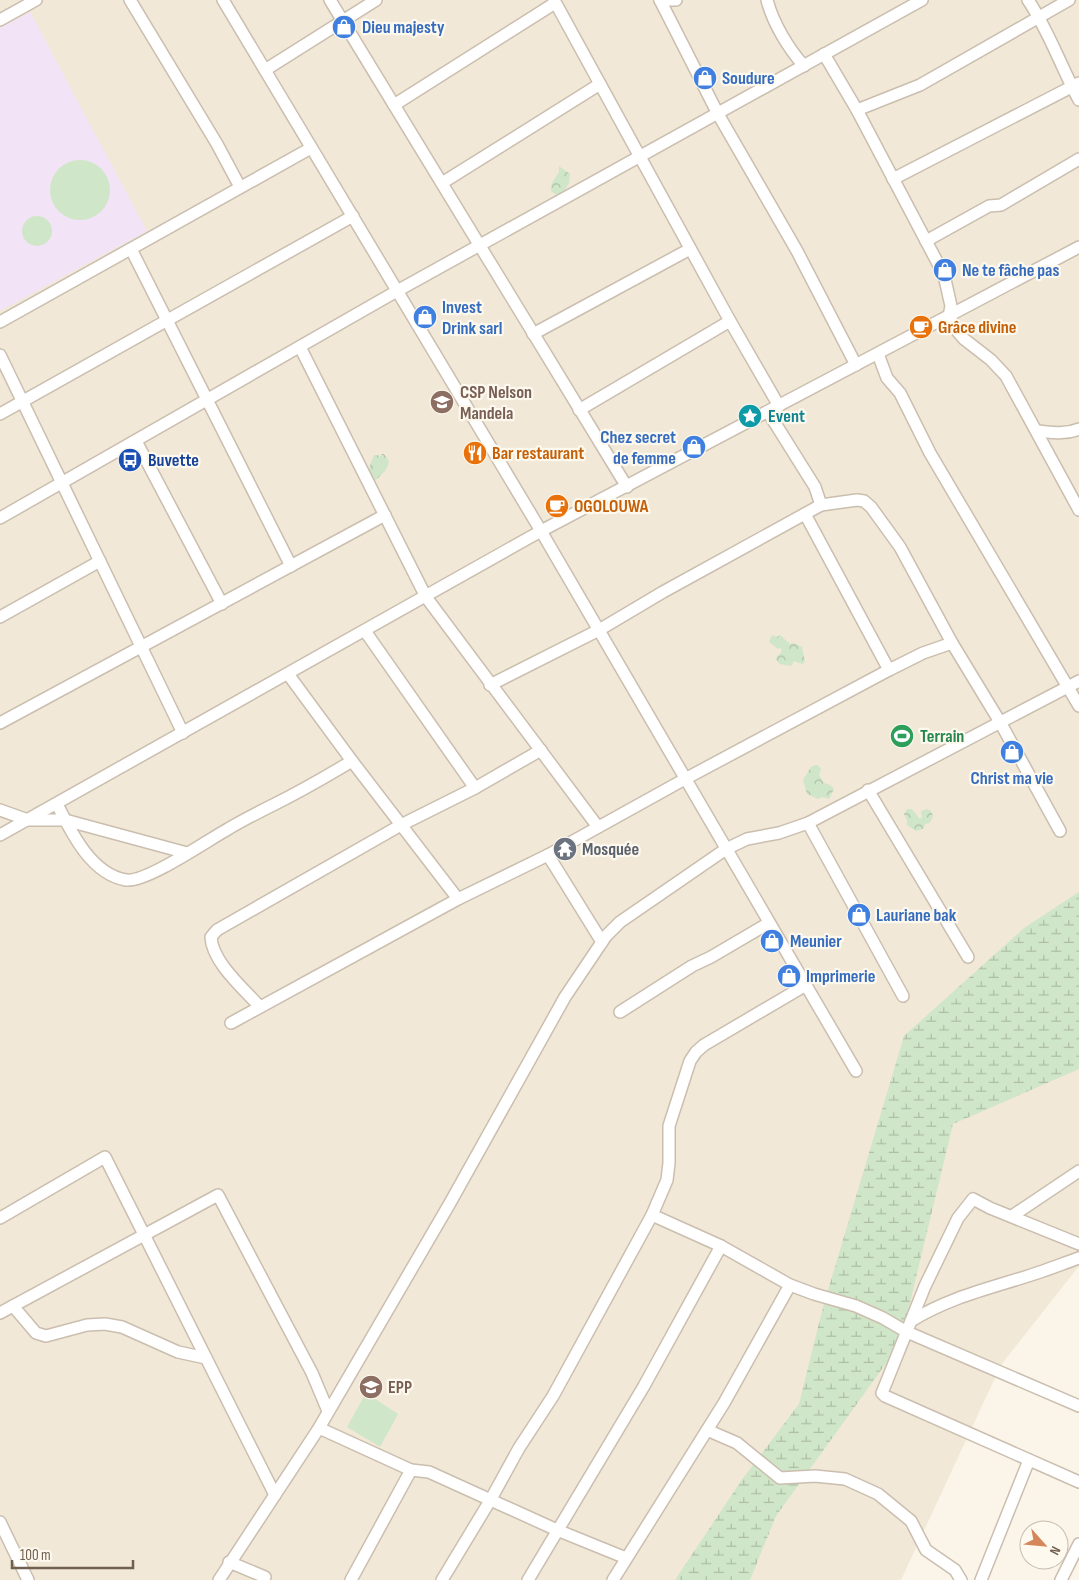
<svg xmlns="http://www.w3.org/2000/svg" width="1079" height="1580" font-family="'Sofia Sans Condensed',sans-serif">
<defs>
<pattern id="forest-crowns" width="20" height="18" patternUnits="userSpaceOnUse" patternTransform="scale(1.25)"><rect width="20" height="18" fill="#d0e6c8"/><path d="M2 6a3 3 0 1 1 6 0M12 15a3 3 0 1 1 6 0" fill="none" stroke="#adbea5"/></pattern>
<pattern id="wetland-marsh" width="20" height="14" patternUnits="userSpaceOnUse" patternTransform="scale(1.25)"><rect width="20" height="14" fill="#d0e6c8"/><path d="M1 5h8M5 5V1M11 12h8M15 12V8" fill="none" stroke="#adbea5"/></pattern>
</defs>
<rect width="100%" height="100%" fill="#faf5e8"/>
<path fill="#f1e8d7" d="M 0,0 L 1079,0 L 1079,1266 L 1001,1365 L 901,1580 L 0,1580 Z"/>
<path fill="#f2e4f6" d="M 30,12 L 147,231 L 0,311 L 0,28 Z"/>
<g fill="url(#forest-crowns)">
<path d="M 559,166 L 570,174 L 569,183 L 562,195 C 542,194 554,180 559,172 Z"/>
<path d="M 382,454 L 384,454 L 389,461 C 388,471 380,475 374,482 L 367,473 L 374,455 L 378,455 L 379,457 Z"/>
<path d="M 772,635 L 777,637 L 780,635 L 790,644 L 794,643 L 802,647 L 805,662 L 802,664 L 794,661 L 791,666 L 780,664 L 776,660 L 777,656 L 780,654 L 782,649 L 780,648 L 778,649 L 769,642 Z"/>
<path d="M 815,765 L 818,765 L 821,769 L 819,775 L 824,783 L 830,785 L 834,789 L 829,799 L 822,797 L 818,799 L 807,794 L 803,780 L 811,767 Z"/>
<path d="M 907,809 L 912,809 L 920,819 L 922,817 L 921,811 L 927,809 L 931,811 L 933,816 L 930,823 L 925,824 L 923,829 L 916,831 L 907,825 L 907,820 L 904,814 Z"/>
</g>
<path fill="url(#wetland-marsh)" d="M 1079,892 L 1079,1069 L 953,1124 L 900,1344 L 776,1516 L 750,1580 L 675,1580 L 741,1481 L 799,1404 L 823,1307 L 904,1036 L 1024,928 Z"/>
<g fill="#d0e6c8">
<circle cx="80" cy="190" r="30"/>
<circle cx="37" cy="231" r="15"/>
<path d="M 366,1393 L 398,1414 L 380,1447 L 347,1427 Z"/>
</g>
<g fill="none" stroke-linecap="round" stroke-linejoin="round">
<g stroke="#cbbeaf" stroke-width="14">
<g id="minor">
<path d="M 130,0 L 217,144 L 240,187"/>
<path d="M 223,0 L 541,531 L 856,1071"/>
<path d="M 330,0 L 627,487"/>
<path d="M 554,0 L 730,321 L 779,406"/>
<path d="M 660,0 L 718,114 L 797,251 L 856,365"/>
<path d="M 660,0 L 676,0"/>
<path d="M 767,0 C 773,23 788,48 804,66"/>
<path d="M 1028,0 C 1049,31 1061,67 1079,100"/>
<path d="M 0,20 L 36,0"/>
<path d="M 824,54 L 857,110 L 944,275 L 951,306 L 949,316 L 958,332 L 964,339 L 991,360 L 1006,376 L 1079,510"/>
<path d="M 265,70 L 376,0"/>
<path d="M 394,105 L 555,3"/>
<path d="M 857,110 L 920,85 L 1069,0"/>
<path d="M 893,179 L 1079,83"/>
<path d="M 442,183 L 600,84"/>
<path d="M 926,241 L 989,206 L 1001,205 L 1079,159"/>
<path d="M 131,249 L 291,566"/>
<path d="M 0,322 L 311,148"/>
<path d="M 533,334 L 690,249"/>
<path d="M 300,347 L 426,597 L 598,827"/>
<path d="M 878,354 L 887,378 L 900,393 L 930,453 L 1079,706"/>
<path d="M 0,355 L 183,733"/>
<path d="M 579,410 L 730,321"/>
<path d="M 768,412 L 815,487 L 821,505"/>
<path d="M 0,414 L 353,216"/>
<path d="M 1037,431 C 1051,432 1065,435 1079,429"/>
<path d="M 136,441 L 222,604"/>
<path d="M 805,514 L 889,670"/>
<path d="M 0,518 L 397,291 L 922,0"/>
<path d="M 0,617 L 100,561"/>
<path d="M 365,631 L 475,788"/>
<path d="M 288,674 L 352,761 L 458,899"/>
<path d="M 490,685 L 599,630 L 663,592 L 821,505 L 857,500 L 864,501 L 871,507 L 900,547 L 952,643 L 1000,722 L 1060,831"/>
<path d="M 0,723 L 385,515"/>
<path d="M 868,790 L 968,957"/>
<path d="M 57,804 C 71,832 91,874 126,880 C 146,883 208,840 228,829 C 243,820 259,812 275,804 C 301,791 327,776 352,761"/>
<path d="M 0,810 L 28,820 L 65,820 L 187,853"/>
<path d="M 808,823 L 903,996"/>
<path d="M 0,835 L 541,531 L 1079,247"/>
<path d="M 548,855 L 602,942"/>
<path d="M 260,1007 C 244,989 212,962 211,937 L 217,930 L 401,825 L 475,788 L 541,750"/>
<path d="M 620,1012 L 692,966 L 711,957 L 769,923"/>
<path d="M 231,1023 L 458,899 L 548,855 L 685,779 L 889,670 L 923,653 L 952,643"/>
<path d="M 652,1215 L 721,1246 L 790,1285 L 814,1294 L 856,1306 L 883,1318 L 907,1332 L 1079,1406"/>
<path d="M 1012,1216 L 1079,1171"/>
<path d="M 0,1218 L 105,1157 L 275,1495"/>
<path d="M 1079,1244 L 990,1208 L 973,1199 L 958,1218 L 925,1286 L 882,1393 L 885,1396 L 1079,1482"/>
<path d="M 13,1306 L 36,1333 L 46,1336 L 87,1325 L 105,1324 L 122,1327 L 178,1352 L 206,1358"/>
<path d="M 0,1313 L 218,1195 L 312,1373 L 328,1411"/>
<path d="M 911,1321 C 953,1295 997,1287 1043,1271 C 1055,1267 1067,1262 1079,1258"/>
<path d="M 319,1428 L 411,1470 L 429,1472 L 557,1530 L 626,1558"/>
<path d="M 707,1430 L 737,1443 L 780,1478 L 815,1476 L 845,1479 L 878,1494 L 911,1521 L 926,1550 L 955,1570 L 961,1580"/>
<path d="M 0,1522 L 28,1580"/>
<path d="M 229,1562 L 265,1577"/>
<path d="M 219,1580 L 319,1428 L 450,1203 L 565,997 L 606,936 L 620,922 L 726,849 L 747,839 L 779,833 L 808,823 L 1079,681"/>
<path d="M 351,1580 L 411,1470"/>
<path d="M 442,1580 L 491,1499 L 519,1448 L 553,1396 L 652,1215 L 667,1180 L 669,1163 L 669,1126 L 690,1061 L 696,1052 L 704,1045 L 806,985"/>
<path d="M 528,1580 L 644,1386 L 721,1246"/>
<path d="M 613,1580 L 724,1403 L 790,1285"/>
<path d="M 981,1580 L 1029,1460"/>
<path d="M 1061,1580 L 1079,1544"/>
</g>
</g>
<use href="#minor" stroke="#fff" stroke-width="11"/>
</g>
<defs>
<g id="shop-disc" transform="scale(1.25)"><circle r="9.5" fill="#3f7fe0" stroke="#fdf9ee"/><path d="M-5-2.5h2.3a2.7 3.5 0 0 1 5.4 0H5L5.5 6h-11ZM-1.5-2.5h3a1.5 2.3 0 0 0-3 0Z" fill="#fff"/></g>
<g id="cafe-disc" transform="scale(1.25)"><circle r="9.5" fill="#e8710a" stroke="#fdf9ee"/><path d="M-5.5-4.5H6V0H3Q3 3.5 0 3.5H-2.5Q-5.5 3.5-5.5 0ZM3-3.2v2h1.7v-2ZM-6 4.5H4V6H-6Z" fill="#fff"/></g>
<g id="school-disc" transform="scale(1.25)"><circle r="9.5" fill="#8d6e63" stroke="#fdf9ee"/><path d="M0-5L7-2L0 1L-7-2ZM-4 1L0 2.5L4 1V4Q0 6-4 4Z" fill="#fff"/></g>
<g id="sight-disc" transform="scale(1.25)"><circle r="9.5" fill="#0f9aa8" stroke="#fdf9ee"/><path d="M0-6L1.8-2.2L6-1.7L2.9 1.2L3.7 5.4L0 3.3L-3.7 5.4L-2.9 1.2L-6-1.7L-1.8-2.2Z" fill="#fff"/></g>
<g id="restaurant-disc" transform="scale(1.25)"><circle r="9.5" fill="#e8710a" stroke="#fdf9ee"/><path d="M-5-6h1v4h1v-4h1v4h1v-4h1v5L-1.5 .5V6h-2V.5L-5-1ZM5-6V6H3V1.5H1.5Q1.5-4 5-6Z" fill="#fff"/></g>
<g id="bus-disc" transform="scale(1.25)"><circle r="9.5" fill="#1a4fb4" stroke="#fdf9ee"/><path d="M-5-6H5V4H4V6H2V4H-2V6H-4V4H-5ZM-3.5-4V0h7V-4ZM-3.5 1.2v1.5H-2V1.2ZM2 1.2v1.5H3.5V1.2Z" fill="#fff"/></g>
<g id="stadium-disc" transform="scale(1.25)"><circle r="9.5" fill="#2e9e5b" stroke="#fdf9ee"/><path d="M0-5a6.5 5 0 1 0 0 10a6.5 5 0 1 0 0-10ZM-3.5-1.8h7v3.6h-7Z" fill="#fff"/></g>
<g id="temple-disc" transform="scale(1.25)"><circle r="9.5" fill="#6b7280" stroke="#fdf9ee"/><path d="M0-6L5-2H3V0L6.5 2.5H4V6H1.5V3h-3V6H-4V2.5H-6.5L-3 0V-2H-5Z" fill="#fff"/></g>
</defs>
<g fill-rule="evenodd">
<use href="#shop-disc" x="344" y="27"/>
<use href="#shop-disc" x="705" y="78"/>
<use href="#shop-disc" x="945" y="270"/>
<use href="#shop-disc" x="425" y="317"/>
<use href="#cafe-disc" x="921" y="327"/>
<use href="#school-disc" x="442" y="402"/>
<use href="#sight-disc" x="750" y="416"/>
<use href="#shop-disc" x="694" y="447"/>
<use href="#restaurant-disc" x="475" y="453"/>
<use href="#bus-disc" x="130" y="460"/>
<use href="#cafe-disc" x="557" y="506"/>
<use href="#stadium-disc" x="902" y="736"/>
<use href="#shop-disc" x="1012" y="752"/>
<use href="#temple-disc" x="565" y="849"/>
<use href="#shop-disc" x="859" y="915"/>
<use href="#shop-disc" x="772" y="941"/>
<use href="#shop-disc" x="789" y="976"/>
<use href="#school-disc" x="371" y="1387"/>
</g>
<g text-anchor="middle" stroke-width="4.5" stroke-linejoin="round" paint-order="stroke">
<g font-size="18" font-weight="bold" fill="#366cbe" stroke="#fdf9ee" text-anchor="start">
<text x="362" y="33">Dieu majesty</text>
<text x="722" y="84">Soudure</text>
<text x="962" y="276">Ne te fâche pas</text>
<text x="442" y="313">Invest<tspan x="442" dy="21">Drink sarl</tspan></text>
<text x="676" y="443" text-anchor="end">Chez secret<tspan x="676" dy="21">de femme</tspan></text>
<text x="1012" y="784" text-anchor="middle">Christ ma vie</text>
<text x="876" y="921">Lauriane bak</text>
<text x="790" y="947">Meunier</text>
<text x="806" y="982">Imprimerie</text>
</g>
<g font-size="18" font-weight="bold" fill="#c56008" stroke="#fdf9ee" text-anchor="start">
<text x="938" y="333">Grâce divine</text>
<text x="492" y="459">Bar restaurant</text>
<text x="574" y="512">OGOLOUWA</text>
</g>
<g font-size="18" font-weight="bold" fill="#785e54" stroke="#fdf9ee" text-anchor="start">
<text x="460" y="398">CSP Nelson<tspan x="460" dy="21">Mandela</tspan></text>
<text x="388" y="1393">EPP</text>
</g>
<g font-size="18" font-weight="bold" fill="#0d838f" stroke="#fdf9ee" text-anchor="start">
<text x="768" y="422">Event</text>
</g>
<g font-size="18" font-weight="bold" fill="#164399" stroke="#fdf9ee" text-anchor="start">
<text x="148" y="466">Buvette</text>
</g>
<g font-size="18" font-weight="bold" fill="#27864d" stroke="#fdf9ee" text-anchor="start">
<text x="920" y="742">Terrain</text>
</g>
<g font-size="18" font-weight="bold" fill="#5b616d" stroke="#fdf9ee" text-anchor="start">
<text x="582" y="855">Mosquée</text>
</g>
</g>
<g transform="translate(1044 1545) rotate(117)"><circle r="24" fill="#fdf9ee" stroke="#c5bbae"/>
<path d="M0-4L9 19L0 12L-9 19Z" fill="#d6865b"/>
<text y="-8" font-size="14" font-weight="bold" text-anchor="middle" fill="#715f4f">N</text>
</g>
<path d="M12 1560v8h121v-8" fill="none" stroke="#715f4f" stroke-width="2.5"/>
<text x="20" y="1560" font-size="15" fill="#715f4f" stroke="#fdf9ee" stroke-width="4" paint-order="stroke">100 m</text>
</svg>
